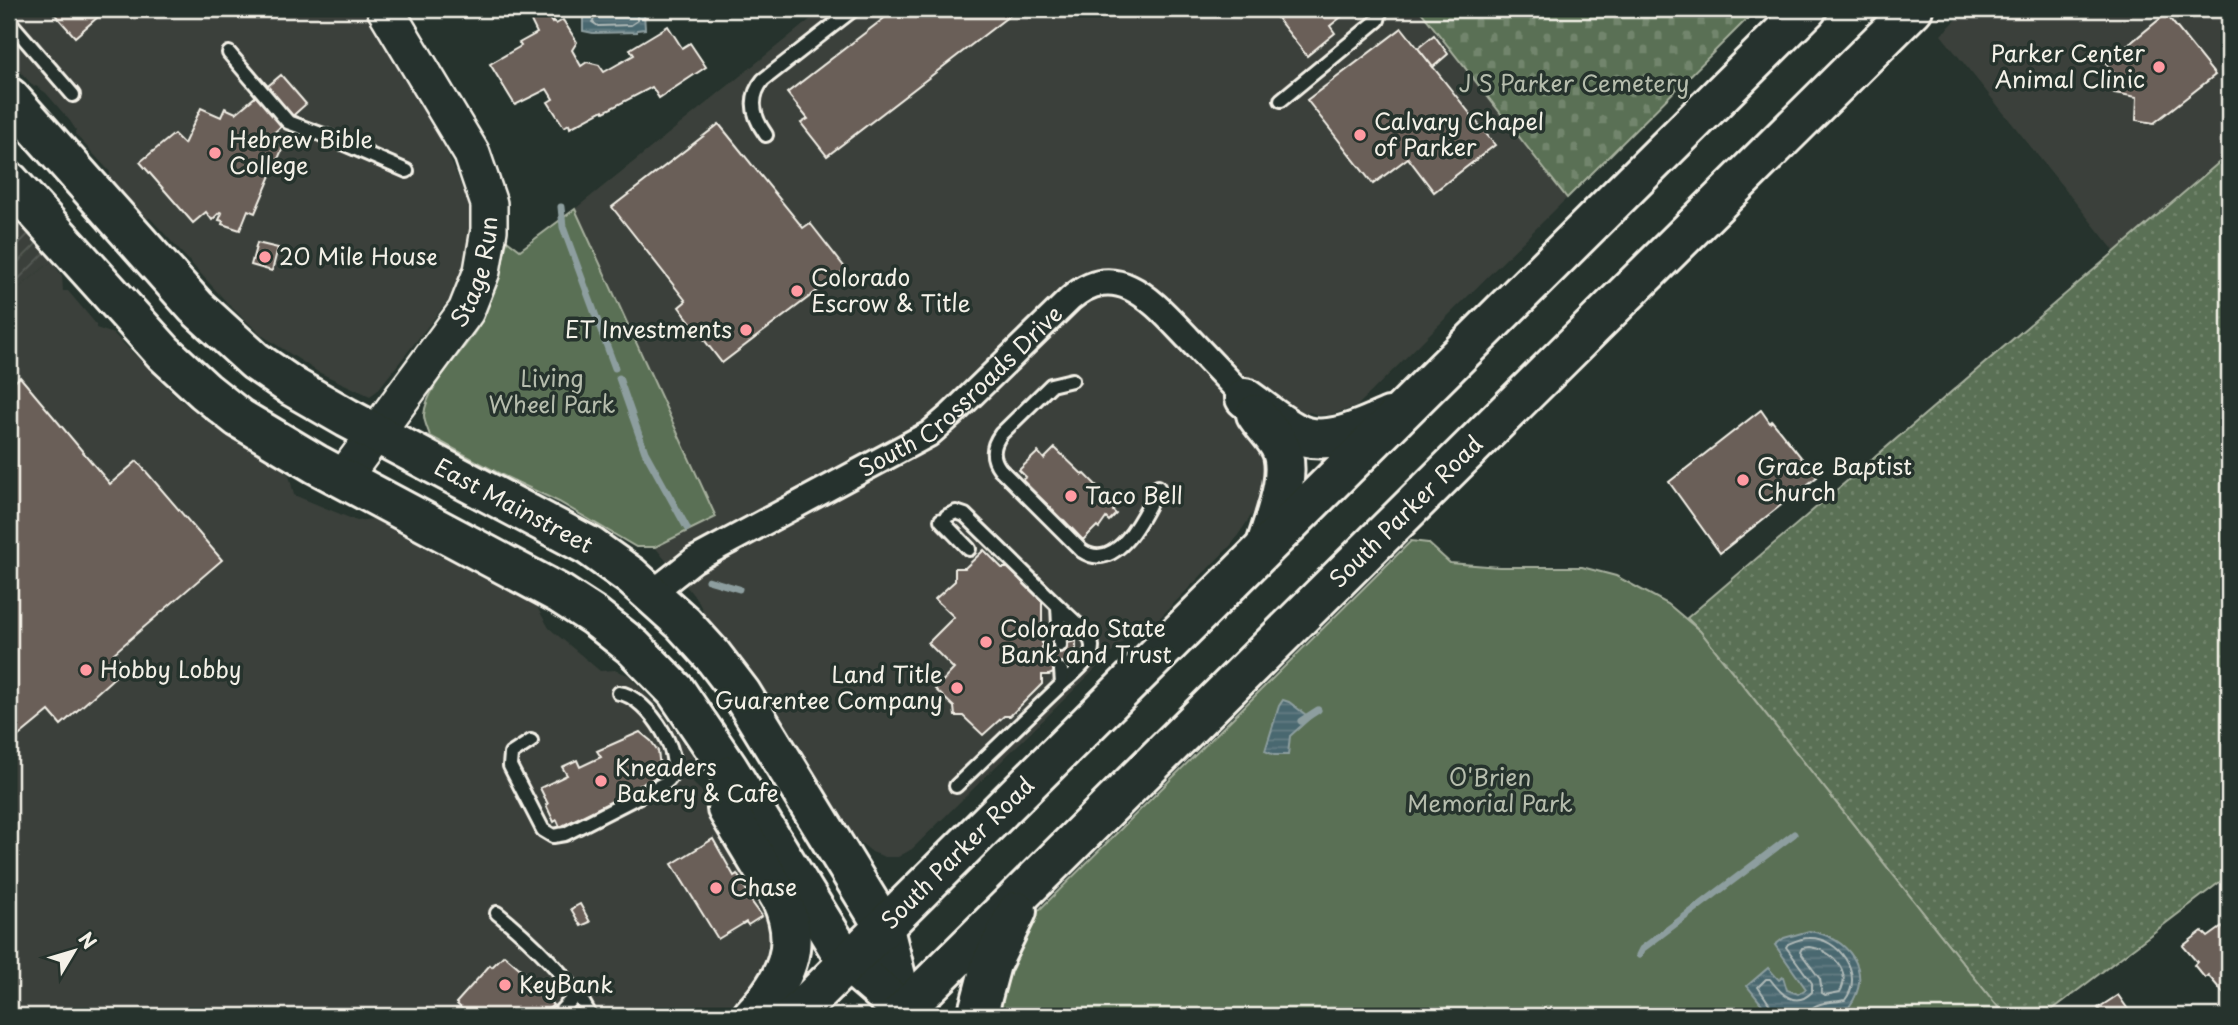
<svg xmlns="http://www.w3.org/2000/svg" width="2238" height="1025" font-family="'Playpen Sans',sans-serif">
<defs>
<pattern id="industrial-furrows" width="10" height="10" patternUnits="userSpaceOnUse" patternTransform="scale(1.75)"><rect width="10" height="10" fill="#3a403a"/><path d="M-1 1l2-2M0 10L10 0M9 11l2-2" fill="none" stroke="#575c56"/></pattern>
<pattern id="grass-dots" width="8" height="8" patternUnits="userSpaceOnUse" patternTransform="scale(1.75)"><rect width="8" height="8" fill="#5a7054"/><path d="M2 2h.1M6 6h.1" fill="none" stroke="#72856d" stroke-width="1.8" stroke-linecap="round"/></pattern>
<pattern id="cemetery-stones" width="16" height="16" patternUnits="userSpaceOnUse" patternTransform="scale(1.75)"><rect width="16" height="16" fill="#5a7054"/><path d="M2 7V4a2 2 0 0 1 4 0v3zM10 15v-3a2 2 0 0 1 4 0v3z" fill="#72856d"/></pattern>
<pattern id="water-rules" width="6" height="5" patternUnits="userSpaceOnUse" patternTransform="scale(1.75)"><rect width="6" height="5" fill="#49676f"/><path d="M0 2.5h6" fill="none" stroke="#647d84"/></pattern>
</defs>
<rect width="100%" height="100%" fill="#26332d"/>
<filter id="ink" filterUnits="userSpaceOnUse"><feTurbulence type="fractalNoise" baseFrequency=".0143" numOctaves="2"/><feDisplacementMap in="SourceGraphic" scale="14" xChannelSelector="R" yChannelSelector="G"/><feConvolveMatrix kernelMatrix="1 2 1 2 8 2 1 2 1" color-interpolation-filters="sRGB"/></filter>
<g filter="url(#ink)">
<g fill="#3a403a">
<path d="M 9,9 L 365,9 L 436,126 L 467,199 L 472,220 L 471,243 L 465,270 L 455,292 L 377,391 L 370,396 L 318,372 L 263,336 L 231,307 L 150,218 L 140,220 L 110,185 L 110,172 L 75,134 L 76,130 L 70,121 L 46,93 L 36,86 L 34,87 L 9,59 Z"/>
<path d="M 823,9 L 1419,9 L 1567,198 L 1356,407 L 1329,415 L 1318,415 L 1309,412 L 1265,444 L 1271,461 L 1259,504 L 1232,544 L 1146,632 L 1138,627 L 912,849 L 898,857 L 885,857 L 872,852 L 852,836 L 754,679 L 710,625 L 698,601 L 655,547 L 716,517 L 575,209 Z"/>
<path d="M 1967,9 L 2229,9 L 2229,154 L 2116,253 L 1941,35 Z"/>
<path d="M 52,261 L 62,276 L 63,291 L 68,291 L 96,324 L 96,328 L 114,334 L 180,400 L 219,430 L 282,469 L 289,475 L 294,495 L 357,521 L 372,519 L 378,521 L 529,601 L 537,607 L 549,628 L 600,671 L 615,670 L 628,675 L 660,708 L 693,757 L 696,767 L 692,779 L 694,784 L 714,803 L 775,904 L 764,910 L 770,933 L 764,965 L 754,982 L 721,1016 L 9,1016 L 9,296 Z"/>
</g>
<path fill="url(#industrial-furrows)" d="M 9,213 L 52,261 L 9,296 Z"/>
<path fill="url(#grass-dots)" stroke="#a7b09e" stroke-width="2" d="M 2229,154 L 2229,224 L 2223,229 L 2229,235 L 2229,875 L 2044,1016 L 2005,1016 L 1700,631 L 1687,618 Z"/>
<path fill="url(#cemetery-stones)" stroke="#a7b09e" stroke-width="2" d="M 1419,9 L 1757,9 L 1567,198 Z"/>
<g fill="#5a7054" stroke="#a7b09e" stroke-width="2">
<path d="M 575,209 L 716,517 L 655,547 L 636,547 L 559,502 L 502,475 L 430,436 C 428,429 424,422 424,415 C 427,382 469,349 483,318 C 495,293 502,266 507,240 L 520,250 Z"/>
<path d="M 1411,541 L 1428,543 L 1450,563 L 1499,567 L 1582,567 L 1616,576 L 1668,604 L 1700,631 L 2005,1016 L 992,1016 L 1022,927 Z"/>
</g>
<g fill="url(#water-rules)" stroke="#8d9e9f" stroke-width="2">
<path d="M 635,9 L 635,11 L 644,12 L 645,29 L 637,30 L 637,32 L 593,33 L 583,31 L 583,13 L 591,13 L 591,10 Z"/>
<path d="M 1283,700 L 1289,702 L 1310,718 L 1290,736 L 1288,755 L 1274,755 L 1265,751 L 1279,706 Z"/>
<path d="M 1809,931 C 1848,936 1875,972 1849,1007 L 1798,1016 L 1744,1016 L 1763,1014 L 1764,1007 L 1747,986 L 1768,968 L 1779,980 L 1783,977 L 1787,990 L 1798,994 L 1806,989 L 1775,945 L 1784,938 Z"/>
</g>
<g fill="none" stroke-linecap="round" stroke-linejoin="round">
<g stroke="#b0bab8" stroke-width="2">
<path d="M 598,9 L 597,15 L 592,22 L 598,26 L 631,25 L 637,21 L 637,9"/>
<path d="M 1809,947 C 1831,949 1852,970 1840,992 L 1825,995 L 1822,993 L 1820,979 L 1800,952 L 1802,948 Z"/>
<path d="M 1769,1016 L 1770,1005 L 1758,987 L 1766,979 L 1770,979 C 1781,994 1795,1009 1812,992 L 1812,983 L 1786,947 L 1788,944 C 1795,941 1801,938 1809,938 C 1839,937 1865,975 1845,1000 C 1832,1003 1810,1001 1808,1016"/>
</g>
<g stroke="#8d9e9f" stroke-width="7">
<path d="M 561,207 L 563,227 L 615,368"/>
<path d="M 619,378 L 645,452 L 687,528"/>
<path d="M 708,580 L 739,589"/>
<path d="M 1301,721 L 1318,710"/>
<path d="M 1639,955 L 1642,949 L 1794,834"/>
</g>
</g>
<g fill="#6a5e58" stroke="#f4f1e8" stroke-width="2">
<path d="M 50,9 L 107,9 L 75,37 Z"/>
<path d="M 896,9 L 1018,9 L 827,156 L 801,123 L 808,119 L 787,93 Z"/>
<path d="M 1270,9 L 1351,9 L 1330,26 L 1335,33 L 1307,56 Z"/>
<path d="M 544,11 L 552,23 L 554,21 L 556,24 L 563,20 L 577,42 L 572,50 L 581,66 L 587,62 L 599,65 L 604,72 L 634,55 L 630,49 L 668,26 L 682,48 L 690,43 L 706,67 L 659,98 L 652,87 L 604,112 L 603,110 L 570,128 L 569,124 L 564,127 L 548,102 L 553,99 L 547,89 L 515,105 L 490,64 L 521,46 L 519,43 L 537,33 L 530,19 Z"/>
<path d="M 2166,14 L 2215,75 L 2154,123 L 2136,120 L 2137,97 L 2114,93 L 2115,74 L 2106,63 Z"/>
<path d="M 1402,28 L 1495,145 L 1434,192 L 1408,158 L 1373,184 L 1307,100 Z"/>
<path d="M 1434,35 L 1448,54 L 1433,67 L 1418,48 Z"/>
<path d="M 281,75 L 306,104 L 268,138 L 284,145 L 255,213 L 248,210 L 240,230 L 222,224 L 223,221 L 219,220 L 222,213 L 220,212 L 212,220 L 206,212 L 193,223 L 140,162 L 174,134 L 184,144 L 201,108 L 221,117 L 225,108 L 236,113 Z"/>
<path d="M 719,124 L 803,228 L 810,223 L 846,269 L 722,363 L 679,307 L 686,301 L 612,207 Z"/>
<path d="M 257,243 L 278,248 L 272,271 L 251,265 Z"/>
<path d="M 20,377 L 110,484 L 137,461 L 222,560 L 114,653 L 126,667 L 61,725 L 49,711 L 9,744 L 9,387 Z"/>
<path d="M 1761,410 L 1770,423 L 1772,421 L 1817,477 L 1720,553 L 1669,482 Z"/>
<path d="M 1055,448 L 1083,475 L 1085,474 L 1097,486 L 1094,488 L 1115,506 L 1113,511 L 1116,514 L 1109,521 L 1106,518 L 1099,528 L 1097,526 L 1083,540 L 1064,520 L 1061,519 L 1057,522 L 1050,514 L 1053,511 L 1051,508 L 1022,480 L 1026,477 L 1019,470 L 1038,452 L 1044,459 Z"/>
<path d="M 984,550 L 1002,568 L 1009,568 L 1042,601 L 1042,649 L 1076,641 L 1076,663 L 1049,675 L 1042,675 L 1042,684 L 1010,716 L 1004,716 L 983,735 L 963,716 L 955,716 L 954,707 L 935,689 L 954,669 L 928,643 L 954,617 L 935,599 L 955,581 L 955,568 L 965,568 Z"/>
<path d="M 640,732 L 651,741 L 658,751 L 661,775 L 630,790 L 631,792 L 560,827 L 557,820 L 554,822 L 546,805 L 548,804 L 540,788 L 567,775 L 562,767 L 577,760 L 580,767 L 601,757 L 597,751 Z"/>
<path d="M 713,839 L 734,876 L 737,874 L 748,893 L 746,894 L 762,916 L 748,925 L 746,922 L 718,939 L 672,864 Z"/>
<path d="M 580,904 L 590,922 L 581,926 L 571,909 Z"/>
<path d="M 2222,927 L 2229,935 L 2229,996 L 2226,992 L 2224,994 L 2208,975 L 2205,978 L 2194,965 L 2197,962 L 2183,946 L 2202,931 L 2208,937 Z"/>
<path d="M 504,955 L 538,984 L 536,987 L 553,1005 L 541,1016 L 469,1016 L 456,1003 L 490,965 L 492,967 Z"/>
<path d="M 2118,995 L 2132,1015 L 2134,1013 L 2136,1016 L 2103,1016 L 2098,1008 Z"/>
</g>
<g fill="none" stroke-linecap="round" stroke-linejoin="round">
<g stroke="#f4f1e8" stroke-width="18">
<g id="lane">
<path d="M 9,21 L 73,95"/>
<path d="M 229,53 L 288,122 L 326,136 L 407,171"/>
<path d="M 1281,100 L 1378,20 L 1381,9"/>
<path d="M 766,135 C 753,117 748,98 763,80 L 854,9"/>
<path d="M 1072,380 L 1051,385 L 1001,434 C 992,446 991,457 1000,469 L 1082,551 C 1118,575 1146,511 1158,487"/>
<path d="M 947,516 L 956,512 L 965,515 L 1058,606 L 1060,645"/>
<path d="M 941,520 L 969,549"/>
<path d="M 1058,606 C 1098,643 1107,646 1062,684"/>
<path d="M 531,741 L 511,754 L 510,766 L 543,830 L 553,836 L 565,834 L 665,783 C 693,763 646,695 619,693"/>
<path d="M 956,786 L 1062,684 L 1061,670"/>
<path d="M 497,913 C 526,936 576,983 590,1016"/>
<path d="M 556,1016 L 577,994"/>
</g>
</g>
<g stroke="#f4f1e8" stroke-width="30">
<g id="street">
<path id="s1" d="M 652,593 L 694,560 L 929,434 L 951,415 L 1070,299 C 1118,257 1155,304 1188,338 C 1207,358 1226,378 1245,398"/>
</g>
</g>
<g stroke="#f4f1e8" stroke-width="40">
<g id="secondary">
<path id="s2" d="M 343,478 L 466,311 L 482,271 L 489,230 L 489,204 L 472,154 L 385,9"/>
</g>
</g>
<g stroke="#f4f1e8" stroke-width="44">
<g id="primary">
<path id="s3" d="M 9,97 L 196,307 L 255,361 L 293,387 L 347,418 L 589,546 L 631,576 L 683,623 L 712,655 L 741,693 L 883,925 L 906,1016"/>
<path d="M 9,181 L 164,353 L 205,391 L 239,418 L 316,464 L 560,594 L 594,616 L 633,647 L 676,691 L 728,768 L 847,962 L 904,1011"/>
</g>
</g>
<g stroke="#f4f1e8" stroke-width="44">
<g id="highway">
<path d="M 1245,398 C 1261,409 1277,423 1294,432 C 1323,449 1362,429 1389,417"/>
<path d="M 1256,414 C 1263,425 1273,434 1279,445 C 1294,470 1275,517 1267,542"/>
<path d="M 732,775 L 727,809 L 781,899 C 803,946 785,981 752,1016"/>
<path id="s4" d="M 794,1016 L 1807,9"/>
<path id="s5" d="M 898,1016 L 1913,9"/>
<path d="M 977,1016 L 991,964 L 1017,911"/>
</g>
</g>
<use href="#lane" stroke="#26332d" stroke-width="12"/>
<use href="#street" stroke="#26332d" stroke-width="24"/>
<use href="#secondary" stroke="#26332d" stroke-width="35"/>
<use href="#primary" stroke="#26332d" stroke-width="38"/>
<use href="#highway" stroke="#26332d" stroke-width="38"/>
</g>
</g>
<g fill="#ff9aa2" stroke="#26332d" stroke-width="2.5">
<circle cx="2159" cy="67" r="7"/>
<circle cx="1360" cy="135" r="7"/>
<circle cx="215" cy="153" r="7"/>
<circle cx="265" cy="257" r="7"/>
<circle cx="797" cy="291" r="7"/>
<circle cx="746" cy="330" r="7"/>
<circle cx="1743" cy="480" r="7"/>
<circle cx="1071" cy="496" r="7"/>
<circle cx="986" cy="642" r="7"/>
<circle cx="86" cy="670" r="7"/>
<circle cx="957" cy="688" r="7"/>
<circle cx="601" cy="781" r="7"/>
<circle cx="716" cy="888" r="7"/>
<circle cx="505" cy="985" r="7"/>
</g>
<g text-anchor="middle" stroke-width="7" stroke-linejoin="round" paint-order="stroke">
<g font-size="23" fill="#f4f1e8" stroke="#26332d" text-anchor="start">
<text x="2145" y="62" text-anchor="end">Parker Center<tspan x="2145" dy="26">Animal Clinic</tspan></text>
<text x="1374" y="130">Calvary Chapel<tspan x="1374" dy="26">of Parker</tspan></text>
<text x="229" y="148">Hebrew Bible<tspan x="229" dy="26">College</tspan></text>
<text x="279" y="265">20 Mile House</text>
<text x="811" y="286">Colorado<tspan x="811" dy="26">Escrow &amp; Title</tspan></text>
<text x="732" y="338" text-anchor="end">ET Investments</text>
<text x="1757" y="475">Grace Baptist<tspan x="1757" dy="26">Church</tspan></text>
<text x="1085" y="504">Taco Bell</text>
<text x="1000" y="637">Colorado State<tspan x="1000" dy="26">Bank and Trust</tspan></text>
<text x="100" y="678">Hobby Lobby</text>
<text x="943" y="683" text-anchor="end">Land Title<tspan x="943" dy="26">Guarentee Company</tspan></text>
<text x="615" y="776">Kneaders<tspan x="615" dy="26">Bakery &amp; Cafe</tspan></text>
<text x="730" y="896">Chase</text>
<text x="519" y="993">KeyBank</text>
</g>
<g font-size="23" fill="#b6bdad" stroke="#26332d">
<text x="1574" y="92">J S Parker Cemetery</text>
<text x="552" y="387">Living<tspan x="552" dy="26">Wheel Park</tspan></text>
<text x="1490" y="786">O'Brien<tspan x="1490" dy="26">Memorial Park</tspan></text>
</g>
<g font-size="23" fill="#f4f1e8" stroke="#26332d">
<text dy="8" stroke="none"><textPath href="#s2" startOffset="248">Stage Run</textPath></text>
<text dy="8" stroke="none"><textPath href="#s1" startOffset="371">South Crossroads Drive</textPath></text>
<text dy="8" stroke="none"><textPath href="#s3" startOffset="658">East Mainstreet</textPath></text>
<text dy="8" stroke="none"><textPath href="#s5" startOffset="716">South Parker Road</textPath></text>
<text dy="8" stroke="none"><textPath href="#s4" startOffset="231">South Parker Road</textPath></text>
</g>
</g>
<rect width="2238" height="1025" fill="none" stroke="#26332d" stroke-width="35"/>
<rect x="18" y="18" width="2203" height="990" fill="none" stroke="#f4f1e8" stroke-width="2.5" filter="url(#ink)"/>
<g transform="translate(74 951) rotate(52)" stroke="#26332d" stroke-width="5" paint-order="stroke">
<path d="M0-5L12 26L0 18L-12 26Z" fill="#f4f1e8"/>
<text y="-10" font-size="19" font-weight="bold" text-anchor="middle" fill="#f4f1e8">N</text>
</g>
</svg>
